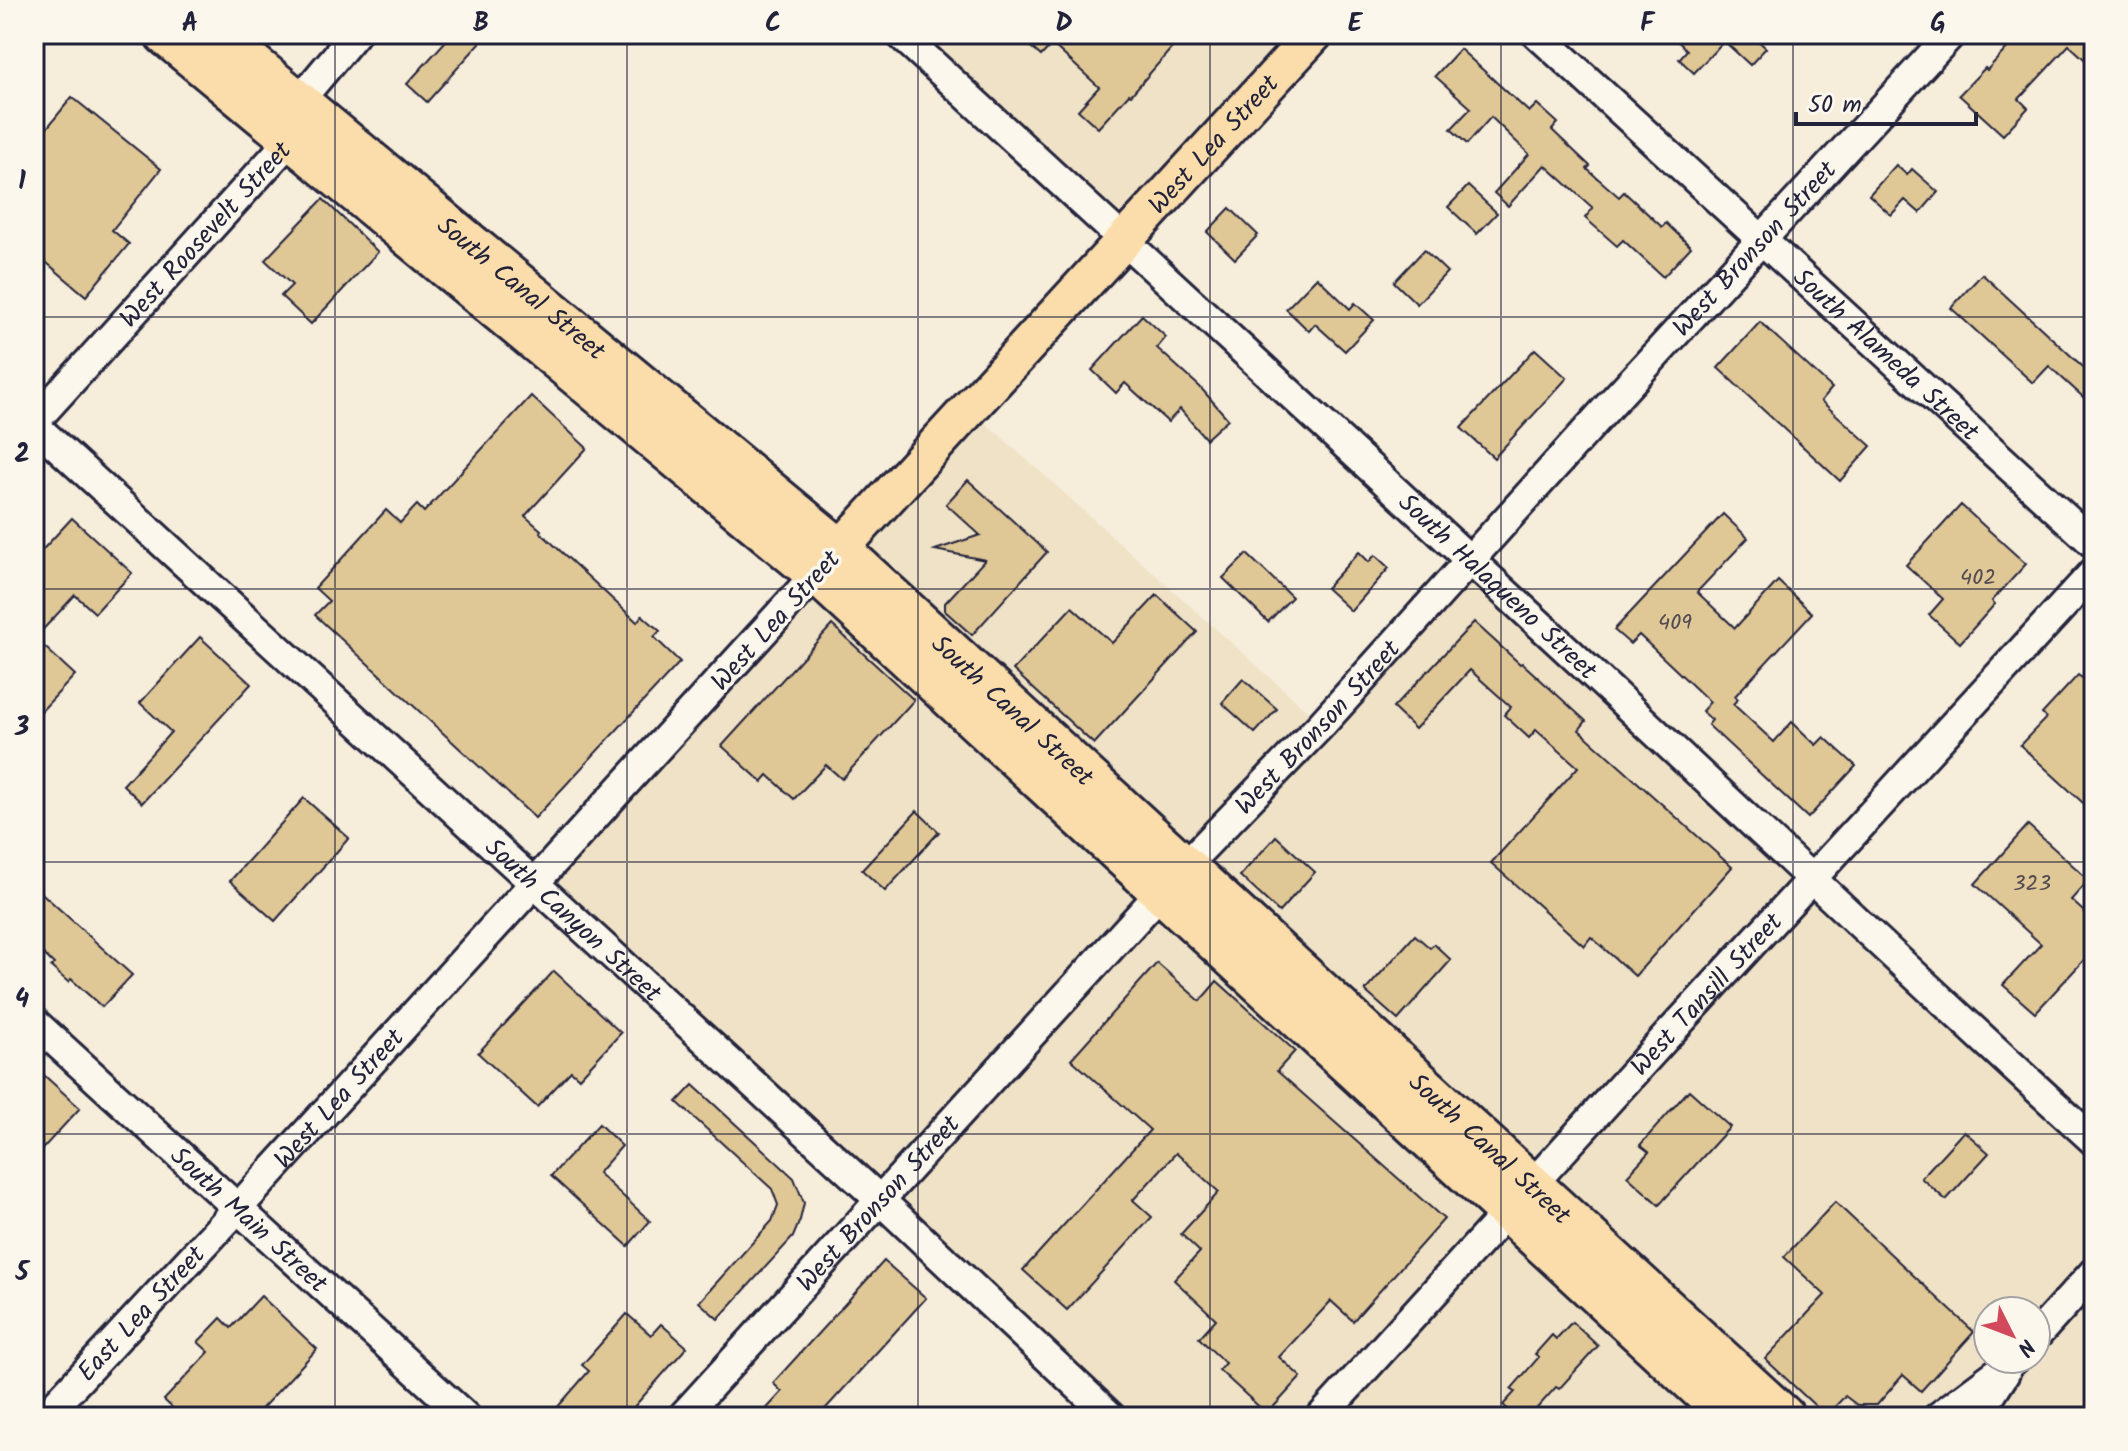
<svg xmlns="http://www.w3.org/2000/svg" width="2128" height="1451" font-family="Kalam,sans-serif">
<rect width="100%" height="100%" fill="#f6eddb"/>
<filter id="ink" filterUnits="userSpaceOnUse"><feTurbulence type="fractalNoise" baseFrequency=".0125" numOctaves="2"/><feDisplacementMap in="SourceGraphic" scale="16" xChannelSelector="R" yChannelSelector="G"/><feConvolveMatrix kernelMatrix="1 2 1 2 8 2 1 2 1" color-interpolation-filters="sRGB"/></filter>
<g filter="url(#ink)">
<g fill="#efe2c6" fill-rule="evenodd">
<path d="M 900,34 L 1314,34 L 1124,241 Z"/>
<path d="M 969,408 L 1322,724 L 1470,559 L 2094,1141 L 2094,1417 L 1111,1417 L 533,884 ZM 1988,1311 L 2036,1311 L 2036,1359 L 1988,1359 Z"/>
</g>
<g fill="#e0c796" stroke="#22223b" stroke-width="2">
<path d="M 452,34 L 488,34 L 427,102 L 407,84 Z"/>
<path d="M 1016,34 L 1184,34 L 1131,95 L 1129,94 L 1098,128 L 1078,110 L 1099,87 L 1052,44 L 1041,56 Z"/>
<path d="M 1670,34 L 1751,34 L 1766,48 L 1750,65 L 1724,41 L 1694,73 L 1679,59 L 1687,50 Z"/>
<path d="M 2020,34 L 2094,34 L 2094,68 L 2069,45 L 2019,99 L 2028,108 L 2003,135 L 1959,95 L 1985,68 L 1987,70 Z"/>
<path d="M 1460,49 L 1529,112 L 1537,104 L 1558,123 L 1552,130 L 1590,166 L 1587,169 L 1619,197 L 1624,192 L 1662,227 L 1666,223 L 1691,247 L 1663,277 L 1623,240 L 1617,246 L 1585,218 L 1593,208 L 1545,165 L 1508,206 L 1494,193 L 1529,154 L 1491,117 L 1467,144 L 1451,129 L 1471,108 L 1435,76 Z"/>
<path d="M 72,97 L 161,169 L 112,230 L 129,244 L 86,296 L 34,252 L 34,144 Z"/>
<path d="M 1896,165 L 1907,175 L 1912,169 L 1938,192 L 1920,213 L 1905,200 L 1891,215 L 1869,195 Z"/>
<path d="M 1468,186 L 1497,213 L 1477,234 L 1448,207 Z"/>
<path d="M 323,199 L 378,252 L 311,324 L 281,296 L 292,285 L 265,260 Z"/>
<path d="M 1230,208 L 1258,235 L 1235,259 L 1207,232 Z"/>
<path d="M 1424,250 L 1447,272 L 1417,304 L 1394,282 Z"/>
<path d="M 1982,274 L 2094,377 L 2094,407 L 2049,366 L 2033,383 L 1951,308 Z"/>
<path d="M 1317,277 L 1350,309 L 1355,303 L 1374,320 L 1345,351 L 1315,324 L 1309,331 L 1286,309 Z"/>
<path d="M 1142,315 L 1166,337 L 1157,348 L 1200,387 L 1228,419 L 1206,439 L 1180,409 L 1168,422 L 1125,383 L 1116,393 L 1092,370 Z"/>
<path d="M 1760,322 L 1832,388 L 1821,401 L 1871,446 L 1840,481 L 1718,368 Z"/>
<path d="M 1535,349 L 1567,378 L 1494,458 L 1461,428 Z"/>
<path d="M 531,396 L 587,448 L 525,516 L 541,530 L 540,532 L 637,622 L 642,615 L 660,631 L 654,637 L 680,662 L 535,818 L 315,615 L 329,601 L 315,588 L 386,510 L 400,523 L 417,505 L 424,512 Z"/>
<path d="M 968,480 L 1047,552 L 972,635 L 945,611 L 945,603 L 985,560 L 935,550 L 980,535 L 946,504 Z"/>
<path d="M 1961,505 L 2026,564 L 1992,601 L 1995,604 L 1960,643 L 1929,615 L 1943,599 L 1906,565 Z"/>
<path d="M 1723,514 L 1748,538 L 1697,592 L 1735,628 L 1778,581 L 1812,613 L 1735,696 L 1738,699 L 1733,704 L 1774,742 L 1792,722 L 1816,745 L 1824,737 L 1856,766 L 1808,818 L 1708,725 L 1712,720 L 1702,711 L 1710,702 L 1639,635 L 1630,644 L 1614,630 Z"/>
<path d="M 72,518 L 132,573 L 95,613 L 75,595 L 35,638 L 75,675 L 34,719 L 34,559 Z"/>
<path d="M 1359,552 L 1369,562 L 1375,555 L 1389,568 L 1351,611 L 1326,588 Z"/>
<path d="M 1247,554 L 1292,597 L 1268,622 L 1223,578 Z"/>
<path d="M 1157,595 L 1197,632 L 1094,744 L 1013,670 L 1072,607 L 1112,643 Z"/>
<path d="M 1474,622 L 1520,664 L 1522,663 L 1586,721 L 1579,730 L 1732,867 L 1635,976 L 1591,937 L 1584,946 L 1491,863 L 1578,767 L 1536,730 L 1529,738 L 1504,715 L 1511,707 L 1470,670 L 1415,729 L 1393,708 Z"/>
<path d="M 832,625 L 914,700 L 842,779 L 826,765 L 794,799 L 768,775 L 762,782 L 722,746 Z"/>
<path d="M 200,637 L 251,684 L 142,803 L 123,785 L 171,732 L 140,703 Z"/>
<path d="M 2094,665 L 2094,813 L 2020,745 L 2046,718 L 2042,714 L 2078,675 L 2082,678 Z"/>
<path d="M 1243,679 L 1277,709 L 1255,733 L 1222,703 Z"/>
<path d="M 304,798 L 349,838 L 275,921 L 230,881 Z"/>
<path d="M 917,811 L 939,832 L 885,891 L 862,870 Z"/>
<path d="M 2028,825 L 2089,880 L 2071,900 L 2094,921 L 2094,949 L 2035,1013 L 2003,985 L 2041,944 L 1975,884 Z"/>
<path d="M 1276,836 L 1315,872 L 1279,912 L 1240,876 Z"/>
<path d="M 34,886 L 132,975 L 102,1007 L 71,979 L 68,982 L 51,967 L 54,964 L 34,945 Z"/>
<path d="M 1415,935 L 1430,948 L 1434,944 L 1451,960 L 1398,1020 L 1365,991 Z"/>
<path d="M 1157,963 L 1200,1001 L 1217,981 L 1295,1051 L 1277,1071 L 1444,1219 L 1353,1321 L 1331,1301 L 1279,1357 L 1301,1377 L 1267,1414 L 1219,1370 L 1225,1363 L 1199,1338 L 1216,1319 L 1174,1280 L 1200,1252 L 1181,1234 L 1219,1192 L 1176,1153 L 1133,1200 L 1152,1217 L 1067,1310 L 1023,1270 L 1150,1130 L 1071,1059 Z"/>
<path d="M 554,971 L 621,1033 L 579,1078 L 571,1071 L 537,1107 L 478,1053 Z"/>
<path d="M 34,1066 L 80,1108 L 34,1158 Z"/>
<path d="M 693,1085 L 794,1178 L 804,1203 L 800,1220 L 793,1237 L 718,1319 L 699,1302 L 772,1221 L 778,1205 L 772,1189 L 677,1102 Z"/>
<path d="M 1689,1090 L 1730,1127 L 1659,1205 L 1627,1176 L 1649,1152 L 1640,1145 Z"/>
<path d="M 599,1124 L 622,1146 L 598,1173 L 650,1221 L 628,1246 L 551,1176 Z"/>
<path d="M 1964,1131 L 1989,1153 L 1946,1200 L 1921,1178 Z"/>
<path d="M 1835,1202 L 1974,1332 L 1921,1391 L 1903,1375 L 1877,1405 L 1857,1405 L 1845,1396 L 1826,1416 L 1765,1359 L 1825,1295 L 1784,1257 Z"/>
<path d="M 884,1261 L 926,1298 L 818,1417 L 759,1417 L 782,1392 L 773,1383 Z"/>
<path d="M 261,1296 L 317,1349 L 254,1417 L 182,1417 L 164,1400 L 209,1352 L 198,1342 L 221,1318 L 231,1328 Z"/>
<path d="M 627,1314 L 651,1335 L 661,1324 L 687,1347 L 625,1417 L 549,1417 L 589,1371 L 582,1365 Z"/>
<path d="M 1572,1322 L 1598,1346 L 1559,1389 L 1556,1387 L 1529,1417 L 1517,1417 L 1503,1405 L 1515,1392 L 1511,1389 L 1539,1357 L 1535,1354 L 1552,1335 L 1556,1339 Z"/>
</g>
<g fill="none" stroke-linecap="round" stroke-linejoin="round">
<g stroke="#22223b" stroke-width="34">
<g id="minor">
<path id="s1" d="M 900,34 C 1126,243 1354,451 1579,661 C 1751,821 1921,983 2094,1141"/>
<path id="s2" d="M 1537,34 L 2094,544"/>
<path id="s3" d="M 34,422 L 291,139 L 298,102 L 355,34"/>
<path id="s4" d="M 34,425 L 880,1200 L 1111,1417"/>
<path id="s5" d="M 34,1022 L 466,1417"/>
<path d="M 2036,1336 L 2094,1272"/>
<path id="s6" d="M 44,1417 L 238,1208 L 827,562"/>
<path id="s7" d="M 682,1417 L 1184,867 L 1322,724 L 1616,398 L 1951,34"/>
<path id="s8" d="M 1321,1417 L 1666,1037 L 2094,572"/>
<path d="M 1938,1417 L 2014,1360"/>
<path d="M 1977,1417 L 2005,1373"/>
</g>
</g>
<g stroke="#22223b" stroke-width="42">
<g id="major">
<path id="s9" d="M 839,550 L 1314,34"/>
</g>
</g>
<g stroke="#22223b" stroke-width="48">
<g id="highway">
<path d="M 166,34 L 817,573 L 1732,1417"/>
<path id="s10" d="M 215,34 L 839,550 L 1783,1417"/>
</g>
</g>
<use href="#minor" stroke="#fbf7ec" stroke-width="28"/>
<use href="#major" stroke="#fbddab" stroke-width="36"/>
<use href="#highway" stroke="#fbddab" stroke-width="42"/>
</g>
</g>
<path fill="none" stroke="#22223b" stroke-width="2" stroke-opacity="0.55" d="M 335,34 L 335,1417M 627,34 L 627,1417M 918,34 L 918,1417M 1210,34 L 1210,1417M 1501,34 L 1501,1417M 1793,34 L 1793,1417M 34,317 L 2094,317M 34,589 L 2094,589M 34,862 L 2094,862M 34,1134 L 2094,1134"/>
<g text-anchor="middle" stroke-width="7" stroke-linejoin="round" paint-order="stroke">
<g font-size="22" fill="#524b52">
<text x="1978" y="584">402</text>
<text x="1675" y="629">409</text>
<text x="2032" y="890">323</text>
</g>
<g font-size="26" fill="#22223b" stroke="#fbf7ec">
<text dy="9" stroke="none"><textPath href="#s9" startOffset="552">West Lea Street</textPath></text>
<text dy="9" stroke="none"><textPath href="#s3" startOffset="254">West Roosevelt Street</textPath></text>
<text dy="9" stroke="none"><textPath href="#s7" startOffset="1586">West Bronson Street</textPath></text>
<text dy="9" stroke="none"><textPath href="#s10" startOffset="398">South Canal Street</textPath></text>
<text dy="9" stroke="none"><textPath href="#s2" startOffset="474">South Alameda Street</textPath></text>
<text dy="9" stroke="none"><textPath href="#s1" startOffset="814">South Halagueno Street</textPath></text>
<text transform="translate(775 620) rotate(-48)" y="9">West Lea Street</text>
<text dy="9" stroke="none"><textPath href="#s10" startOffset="1046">South Canal Street</textPath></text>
<text dy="9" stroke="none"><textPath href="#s7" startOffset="938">West Bronson Street</textPath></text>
<text dy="9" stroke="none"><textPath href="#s4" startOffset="732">South Canyon Street</textPath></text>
<text dy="9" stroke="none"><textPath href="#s8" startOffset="572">West Tansill Street</textPath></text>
<text dy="9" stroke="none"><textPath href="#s6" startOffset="434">West Lea Street</textPath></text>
<text dy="9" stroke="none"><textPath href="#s10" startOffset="1694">South Canal Street</textPath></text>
<text dy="9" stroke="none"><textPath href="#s7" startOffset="290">West Bronson Street</textPath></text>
<text dy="9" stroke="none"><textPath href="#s5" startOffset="292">South Main Street</textPath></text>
<text dy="9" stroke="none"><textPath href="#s6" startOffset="142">East Lea Street</textPath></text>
</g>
</g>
<rect width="2128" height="1451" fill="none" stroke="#fbf7ec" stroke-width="88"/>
<g transform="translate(2012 1335) rotate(132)"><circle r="38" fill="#fbf7ec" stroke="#a4a2a5" stroke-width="2"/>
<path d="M0-6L14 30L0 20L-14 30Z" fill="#d1495b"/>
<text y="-12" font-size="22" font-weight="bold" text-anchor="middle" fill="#22223b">N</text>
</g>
<path d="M1796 112v12h180v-12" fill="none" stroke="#22223b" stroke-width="4"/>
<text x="1808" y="112" font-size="24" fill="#22223b" stroke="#fbf7ec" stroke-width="6" paint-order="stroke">50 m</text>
<rect x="44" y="44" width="2040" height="1363" fill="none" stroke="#22223b" stroke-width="3"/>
<g font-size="26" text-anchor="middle" font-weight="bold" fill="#22223b">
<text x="190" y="31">A</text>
<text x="481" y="31">B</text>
<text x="773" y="31">C</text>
<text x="1064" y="31">D</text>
<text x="1355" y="31">E</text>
<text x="1647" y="31">F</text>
<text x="1938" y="31">G</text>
<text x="22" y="189">1</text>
<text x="22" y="462">2</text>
<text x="22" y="735">3</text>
<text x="22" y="1007">4</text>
<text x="22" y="1280">5</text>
</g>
</svg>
